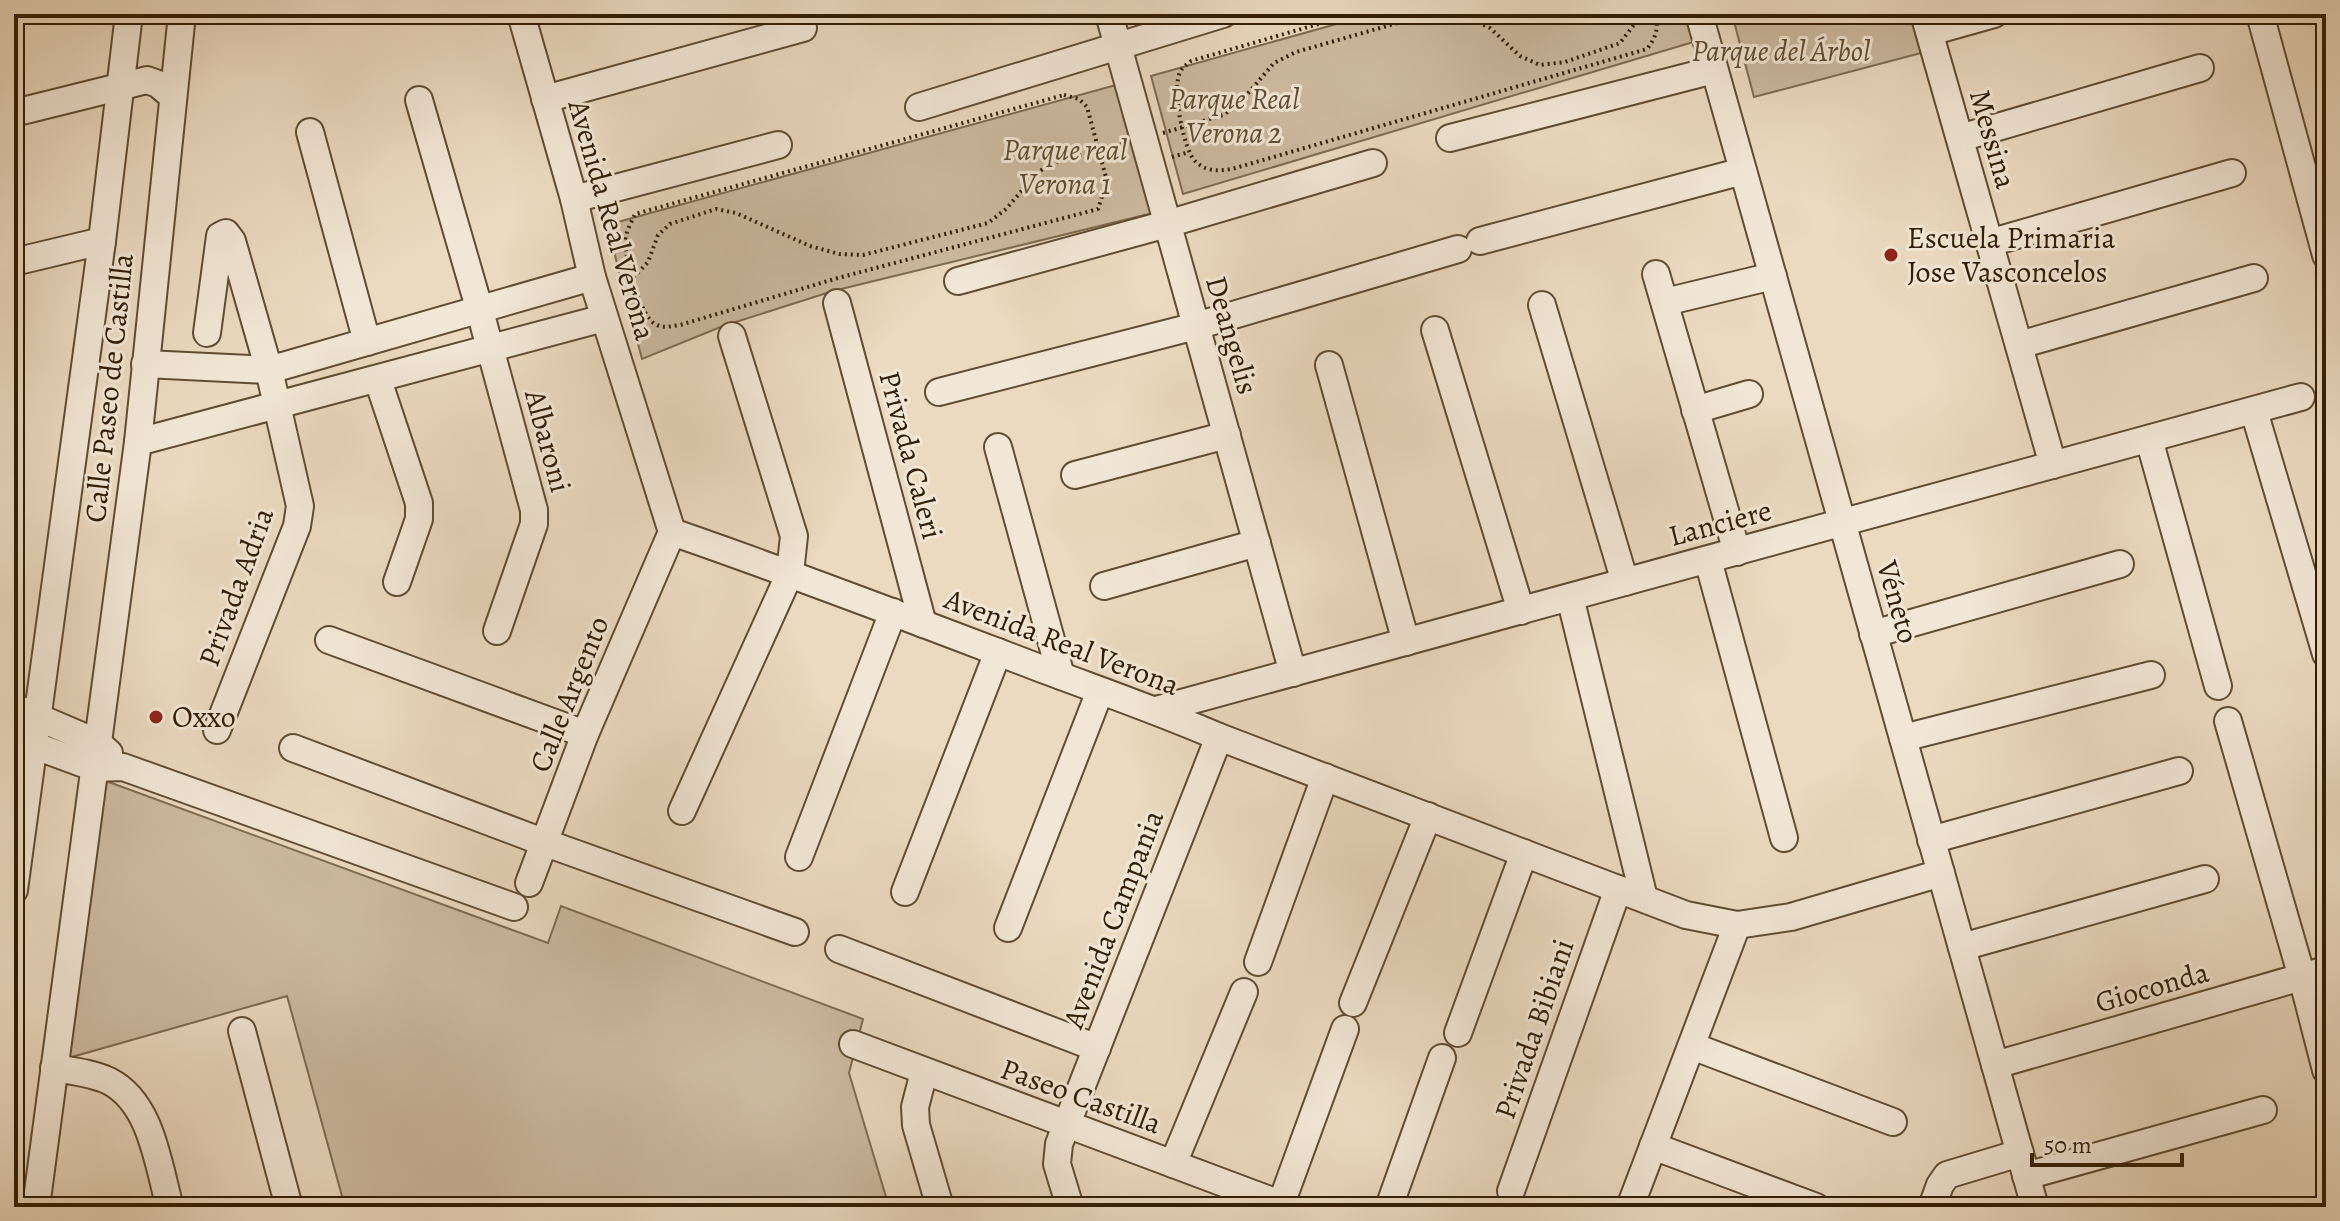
<svg xmlns="http://www.w3.org/2000/svg" width="2340" height="1221" font-family="Alegreya,serif">
<rect width="100%" height="100%" fill="#ebdac0"/>
<filter id="stains"><feTurbulence type="fractalNoise" baseFrequency=".0025" numOctaves="4"/><feColorMatrix values="0 0 0 0 .2 0 0 0 0 .09 0 0 0 0 .02 0 0 0 .5 -.17"/></filter>
<radialGradient id="worn" r=".72"><stop offset=".6" stop-color="#630" stop-opacity="0"/><stop offset="1" stop-color="#630" stop-opacity=".3"/></radialGradient>
<g fill="#ccbaa0" stroke="#7f6c52" stroke-width="2">
<path d="M 1372,14 L 1692,14 L 1700,40 L 1183,194 L 1151,76 Z"/>
<path d="M 1732,14 L 1910,14 L 1921,53 L 1754,97 Z"/>
<path d="M 1116,85 L 1157,212 L 833,291 L 723,326 L 642,359 L 607,225 Z"/>
<path d="M 106,781 L 548,943 L 561,906 L 863,1019 L 849,1073 L 889,1207 L 345,1207 L 287,996 L 68,1058 Z"/>
</g>
<g fill="none" stroke-linecap="round" stroke-linejoin="round">
<g stroke="#604d32" stroke-width="30">
<g id="minor">
<path d="M 521,14 L 574,199 L 592,277 L 672,532"/>
<path d="M 1109,14 L 1293,673"/>
<path d="M 1699,14 L 2035,1207"/>
<path d="M 1924,14 L 2053,465"/>
<path d="M 2260,14 L 2326,255"/>
<path d="M 1930,32 L 1994,14"/>
<path d="M 545,99 L 803,28"/>
<path d="M 419,100 L 480,311 L 534,510 L 534,524 L 497,631"/>
<path d="M 919,107 L 1223,14"/>
<path d="M 14,113 L 147,80 L 158,84 L 172,96"/>
<path d="M 310,132 L 367,342"/>
<path d="M 1450,138 L 1714,70"/>
<path d="M 1960,138 L 2200,68"/>
<path d="M 574,199 L 778,145"/>
<path d="M 1480,241 L 1743,171"/>
<path d="M 1989,243 L 2232,173"/>
<path d="M 14,262 L 102,241"/>
<path d="M 1656,274 L 1737,552"/>
<path d="M 958,281 L 1167,224 L 1373,163"/>
<path d="M 1665,302 L 1773,276"/>
<path d="M 837,303 L 923,624"/>
<path d="M 1542,305 L 1625,582"/>
<path d="M 1435,330 L 1521,611"/>
<path d="M 207,333 L 220,236 L 226,233 L 232,241 L 269,370 L 300,506 L 297,526 L 217,730"/>
<path d="M 2019,345 L 2254,278"/>
<path d="M 145,364 L 269,370 L 592,277"/>
<path d="M 1329,365 L 1406,642"/>
<path d="M 378,380 L 419,503 L 419,519 L 397,582"/>
<path d="M 939,392 L 1196,326 L 1458,249"/>
<path d="M 1695,410 L 1749,394"/>
<path d="M 2254,411 L 2326,654"/>
<path d="M 2149,439 L 2218,686"/>
<path d="M 138,442 L 604,318"/>
<path d="M 998,447 L 1061,676"/>
<path d="M 1075,475 L 1227,435"/>
<path d="M 672,532 C 794,574 916,621 1037,667 C 1098,690 1159,711 1219,737 L 1686,915 L 1737,925 L 1791,917 L 1941,873"/>
<path d="M 1708,560 L 1784,838"/>
<path d="M 1104,586 L 1257,543"/>
<path d="M 1570,597 L 1644,898"/>
<path d="M 1873,634 L 2120,564"/>
<path d="M 329,640 L 585,734"/>
<path d="M 14,707 L 98,743 L 109,753"/>
<path d="M 1156,710 L 2301,397"/>
<path d="M 2228,721 L 2302,977 L 2326,1070"/>
<path d="M 14,738 L 95,768 L 123,767 L 514,907"/>
<path d="M 1903,738 L 2151,675"/>
<path d="M 293,748 L 543,842 L 795,932"/>
<path d="M 682,811 L 790,573 L 794,536 L 732,336"/>
<path d="M 1931,840 L 2179,771"/>
<path d="M 799,857 L 893,612"/>
<path d="M 529,883 L 585,734 L 672,532"/>
<path d="M 14,890 L 102,241 L 129,14"/>
<path d="M 905,892 L 998,652"/>
<path d="M 1008,928 L 1100,691"/>
<path d="M 1962,947 L 2205,879"/>
<path d="M 839,949 L 1097,1048"/>
<path d="M 1258,962 L 1325,777"/>
<path d="M 1353,1003 L 1428,816"/>
<path d="M 242,1031 L 289,1207"/>
<path d="M 1458,1033 L 1524,853"/>
<path d="M 853,1044 L 1288,1207"/>
<path d="M 1692,1046 L 1893,1122"/>
<path d="M 1995,1065 L 2326,970"/>
<path d="M 54,1068 C 72,1071 92,1073 109,1081 C 152,1103 158,1165 170,1207"/>
<path d="M 924,1072 L 915,1107 L 916,1125 L 940,1207"/>
<path d="M 1653,1146 L 1816,1207"/>
<path d="M 1173,1164 L 1244,992"/>
<path d="M 2026,1176 L 2263,1110"/>
<path d="M 1511,1191 L 1618,889"/>
<path d="M 1281,1204 L 1345,1029"/>
<path d="M 36,1207 L 138,442 L 182,14"/>
<path d="M 1070,1207 L 1057,1164 L 1059,1144 L 1219,737"/>
<path d="M 1389,1207 L 1442,1058"/>
<path d="M 1630,1207 L 1737,925"/>
<path d="M 1932,1207 L 1940,1185 L 1947,1175 L 2020,1153"/>
</g>
</g>
<g stroke="#321e03" stroke-width="4" stroke-dasharray="2 4" stroke-linecap="butt">
<path d="M 1353,14 L 1191,61 C 1186,65 1181,68 1179,75 C 1173,92 1183,150 1196,162 C 1207,172 1219,171 1232,169 L 1647,49 C 1656,37 1659,29 1655,14"/>
<path d="M 1462,14 L 1490,28 L 1520,56 L 1540,65 L 1565,62 L 1620,43 L 1633,26 L 1638,14"/>
<path d="M 1064,95 L 1079,99 L 1087,107 L 1107,181 L 1098,209 L 838,278 L 680,325 C 671,326 663,329 655,324 C 640,316 626,261 625,243 C 625,233 631,223 635,214 Z"/>
<path d="M 1163,133 L 1223,115 L 1238,105 L 1274,63 L 1296,52 L 1429,14"/>
<path d="M 1172,157 L 1189,152"/>
<path d="M 616,281 L 633,278 L 648,262 L 658,235 L 670,224 L 716,209 L 736,213 L 810,246 L 839,254 L 863,255 L 988,223 L 1006,209 L 1037,173 L 1052,163 L 1123,144"/>
</g>
<use href="#minor" stroke="#f2e7d6" stroke-width="26"/>
</g>
<g fill="#8f2418" stroke="#f2e7d6" stroke-width="3">
<circle cx="1891" cy="255" r="8"/>
<circle cx="156" cy="717" r="8"/>
</g>
<g text-anchor="middle" stroke-width="6" stroke-linejoin="round" paint-order="stroke">
<g font-size="30" font-style="italic" fill="#604d32" stroke="#f2e7d6">
<text x="1781" y="61">Parque del Árbol</text>
<text x="1234" y="109">Parque Real<tspan x="1234" dy="34">Verona 2</tspan></text>
<text x="1065" y="160">Parque real<tspan x="1065" dy="34">Verona 1</tspan></text>
</g>
<g font-size="30" fill="#321e03" stroke="#f2e7d6">
<text transform="translate(1993 139) rotate(74)" y="10">Messina</text>
<text transform="translate(612 220) rotate(74)" y="10">Avenida Real Verona</text>
<text transform="translate(1232 335) rotate(74)" y="10">Deangelis</text>
<text transform="translate(109 388) rotate(-84)" y="10">Calle Paseo de Castilla</text>
<text transform="translate(548 441) rotate(75)" y="10">Albaroni</text>
<text transform="translate(911 455) rotate(75)" y="10">Privada Caleri</text>
<text transform="translate(1720 523) rotate(-15)" y="10">Lanciere</text>
<text transform="translate(236 587) rotate(-70)" y="10">Privada Adria</text>
<text transform="translate(1898 602) rotate(74)" y="10">Véneto</text>
<text transform="translate(1062 642) rotate(21)" y="10">Avenida Real Verona</text>
<text transform="translate(569 694) rotate(-68)" y="10">Calle Argento</text>
<text transform="translate(1113 919) rotate(-69)" y="10">Avenida Campania</text>
<text transform="translate(2152 987) rotate(-16)" y="10">Gioconda</text>
<text transform="translate(1534 1029) rotate(-71)" y="10">Privada Bibiani</text>
<text transform="translate(1081 1096) rotate(20)" y="10">Paseo Castilla</text>
</g>
<g font-size="30" fill="#321e03" stroke="#f2e7d6" text-anchor="start">
<text x="1907" y="248">Escuela Primaria<tspan x="1907" dy="34">Jose Vasconcelos</tspan></text>
<text x="172" y="727">Oxxo</text>
</g>
</g>
<rect width="2340" height="1221" fill="none" stroke="#ebdac0" stroke-width="48"/>
<rect x="16" y="16" width="2308" height="1189" fill="none" stroke="#321e03" stroke-width="4"/>
<rect x="24" y="24" width="2292" height="1173" fill="none" stroke="#321e03" stroke-width="2"/>
<path d="M2032 1153v12h150v-12" fill="none" stroke="#321e03" stroke-width="4"/>
<text x="2044" y="1153" font-size="24" fill="#321e03" stroke="#f2e7d6" stroke-width="6" paint-order="stroke">50 m</text>
<rect width="100%" height="100%" filter="url(#stains)"/>
<rect width="100%" height="100%" fill="url(#worn)"/>
</svg>
